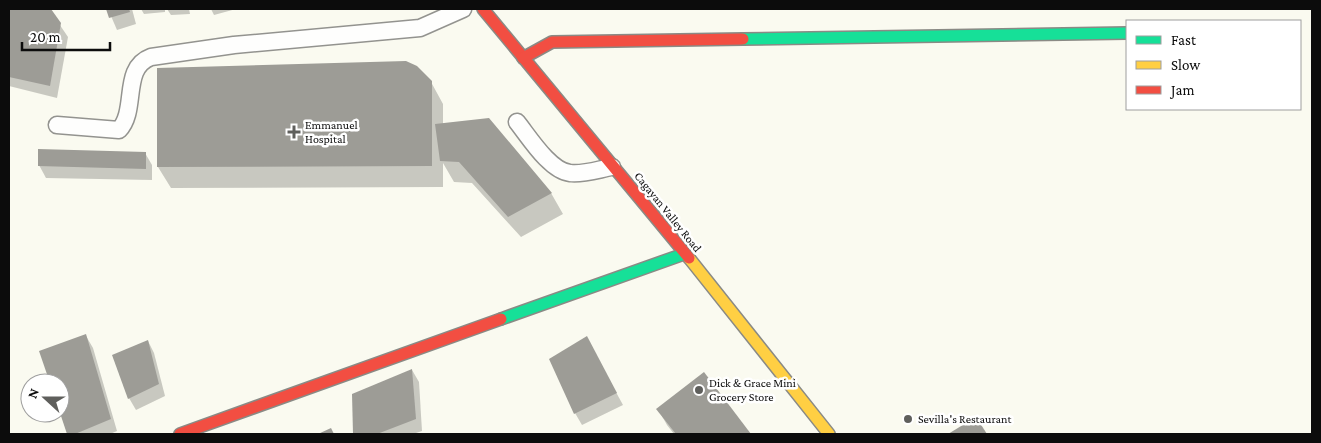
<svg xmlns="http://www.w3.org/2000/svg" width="1321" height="443" font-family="'Crimson Pro',serif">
<rect width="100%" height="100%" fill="#fafaf0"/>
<g fill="#0003">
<path d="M 9,9 L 49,9 L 68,37 L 57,98 L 9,86 Z"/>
<path d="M 108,9 L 132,9 L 136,24 L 117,30 Z"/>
<path d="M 141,9 L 165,9 L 165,12 L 144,14 Z"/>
<path d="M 167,9 L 189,9 L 190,14 L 171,15 Z"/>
<path d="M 211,9 L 236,9 L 214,15 Z"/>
<path d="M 431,82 L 443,104 L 443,124 L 551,193 L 563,214 L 521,237 L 472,183 L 454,182 L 443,163 L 443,187 L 171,188 L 158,167 Z"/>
<path d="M 145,153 L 152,165 L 152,180 L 46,178 L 39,165 Z"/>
<path d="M 86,336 L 93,348 L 117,431 L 110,434 L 68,434 L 60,410 L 60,383 L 51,383 Z"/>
<path d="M 148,341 L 154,353 L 165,396 L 136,410 L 129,398 Z"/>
<path d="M 593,350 L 623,405 L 582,425 L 575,413 Z"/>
<path d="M 412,370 L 419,382 L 422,431 L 413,434 L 355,434 L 354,395 Z"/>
<path d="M 703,374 L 749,434 L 674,434 L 667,425 L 658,409 Z"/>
</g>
<g fill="#9d9c96">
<path d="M 9,9 L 51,9 L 61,23 L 50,86 L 9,77 Z"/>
<path d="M 106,9 L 129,9 L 130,12 L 109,18 Z"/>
<path d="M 406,61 L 417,66 L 432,81 L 432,166 L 157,167 L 157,68 Z"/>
<path d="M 489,118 L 552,193 L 508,217 L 459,162 L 440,161 L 435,124 Z"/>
<path d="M 38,149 L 146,152 L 146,169 L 38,166 Z"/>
<path d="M 86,334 L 111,419 L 75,434 L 67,434 L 60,413 L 60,383 L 50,383 L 39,351 Z"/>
<path d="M 587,336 L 617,393 L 574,414 L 549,359 Z"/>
<path d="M 148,340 L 159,384 L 128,399 L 112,355 Z"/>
<path d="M 412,369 L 416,419 L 377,434 L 353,434 L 352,394 Z"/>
<path d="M 704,372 L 751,434 L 676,434 L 656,409 Z"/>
<path d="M 976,417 L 987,434 L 948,434 Z"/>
<path d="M 331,428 L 334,434 L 318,434 Z"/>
</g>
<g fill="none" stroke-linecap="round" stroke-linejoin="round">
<g stroke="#93938f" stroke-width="19">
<g id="lane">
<path d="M 517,122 C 529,137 550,171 570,173 C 582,175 600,169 612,167"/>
<path d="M 57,125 L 119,130 C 138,110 121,68 151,57 L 234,45 L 420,28 L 463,9"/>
</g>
</g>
<g stroke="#8a8a85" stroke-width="14">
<g id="fast">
<path d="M 743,39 L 1127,33"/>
<path d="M 501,319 L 684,254"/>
</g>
</g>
<g stroke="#8a8a85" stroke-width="14">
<path id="slow" d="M 689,258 L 829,434"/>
</g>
<g stroke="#8a8a85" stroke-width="14">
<g id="jam">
<path d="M 483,9 L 689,258"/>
<path d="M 523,58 L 552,42 L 743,39"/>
<path d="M 180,434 L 501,319"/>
</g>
</g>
<use href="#lane" stroke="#fefefd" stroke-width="16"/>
<use href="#fast" stroke="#16e098" stroke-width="11"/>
<use href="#slow" stroke="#ffcf43" stroke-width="11"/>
<use href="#jam" stroke="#f24e42" stroke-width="11"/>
</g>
<g fill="#5f5f5c" stroke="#fff" stroke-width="2">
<path d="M291.5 124.5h5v5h5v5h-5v5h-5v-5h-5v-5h5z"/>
<circle cx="699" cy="390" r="5"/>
<circle cx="908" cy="419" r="5"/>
</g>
<g text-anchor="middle" stroke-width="5" stroke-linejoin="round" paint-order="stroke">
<g font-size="12" fill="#0c0c0c" stroke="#fff" text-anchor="start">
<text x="305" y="129">Emmanuel<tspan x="305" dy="14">Hospital</tspan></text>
<text x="709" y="387">Dick &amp; Grace Mini<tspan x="709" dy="14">Grocery Store</tspan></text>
<text x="918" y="423">Sevilla's Restaurant</text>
</g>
<g font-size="12" fill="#0c0c0c" stroke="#fff">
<text transform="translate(668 212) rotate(51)" y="4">Cagayan Valley Road</text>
</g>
</g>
<rect width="1321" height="443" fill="none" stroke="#0c0c0c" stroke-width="20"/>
<rect x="1126" y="20" width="175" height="90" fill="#ffffff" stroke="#9e9e9e"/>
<rect x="1136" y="36" width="25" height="8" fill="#16e098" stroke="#9e9e9e"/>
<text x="1171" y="45" font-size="15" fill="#0c0c0c">Fast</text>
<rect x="1136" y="61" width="25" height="8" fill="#ffcf43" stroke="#9e9e9e"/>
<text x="1171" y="70" font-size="15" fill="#0c0c0c">Slow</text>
<rect x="1136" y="86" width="25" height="8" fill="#f24e42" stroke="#9e9e9e"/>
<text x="1171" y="95" font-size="15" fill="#0c0c0c">Jam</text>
<g transform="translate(45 398) rotate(291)"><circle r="24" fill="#ffffff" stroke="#9e9e9e"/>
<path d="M0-4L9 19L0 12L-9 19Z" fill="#5f5f5c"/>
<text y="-8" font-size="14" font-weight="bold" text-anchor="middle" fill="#0c0c0c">N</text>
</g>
<path d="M22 42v8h88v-8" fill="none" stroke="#0c0c0c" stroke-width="2.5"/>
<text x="30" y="42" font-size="15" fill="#0c0c0c" stroke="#ffffff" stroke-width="4" paint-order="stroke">20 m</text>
</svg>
